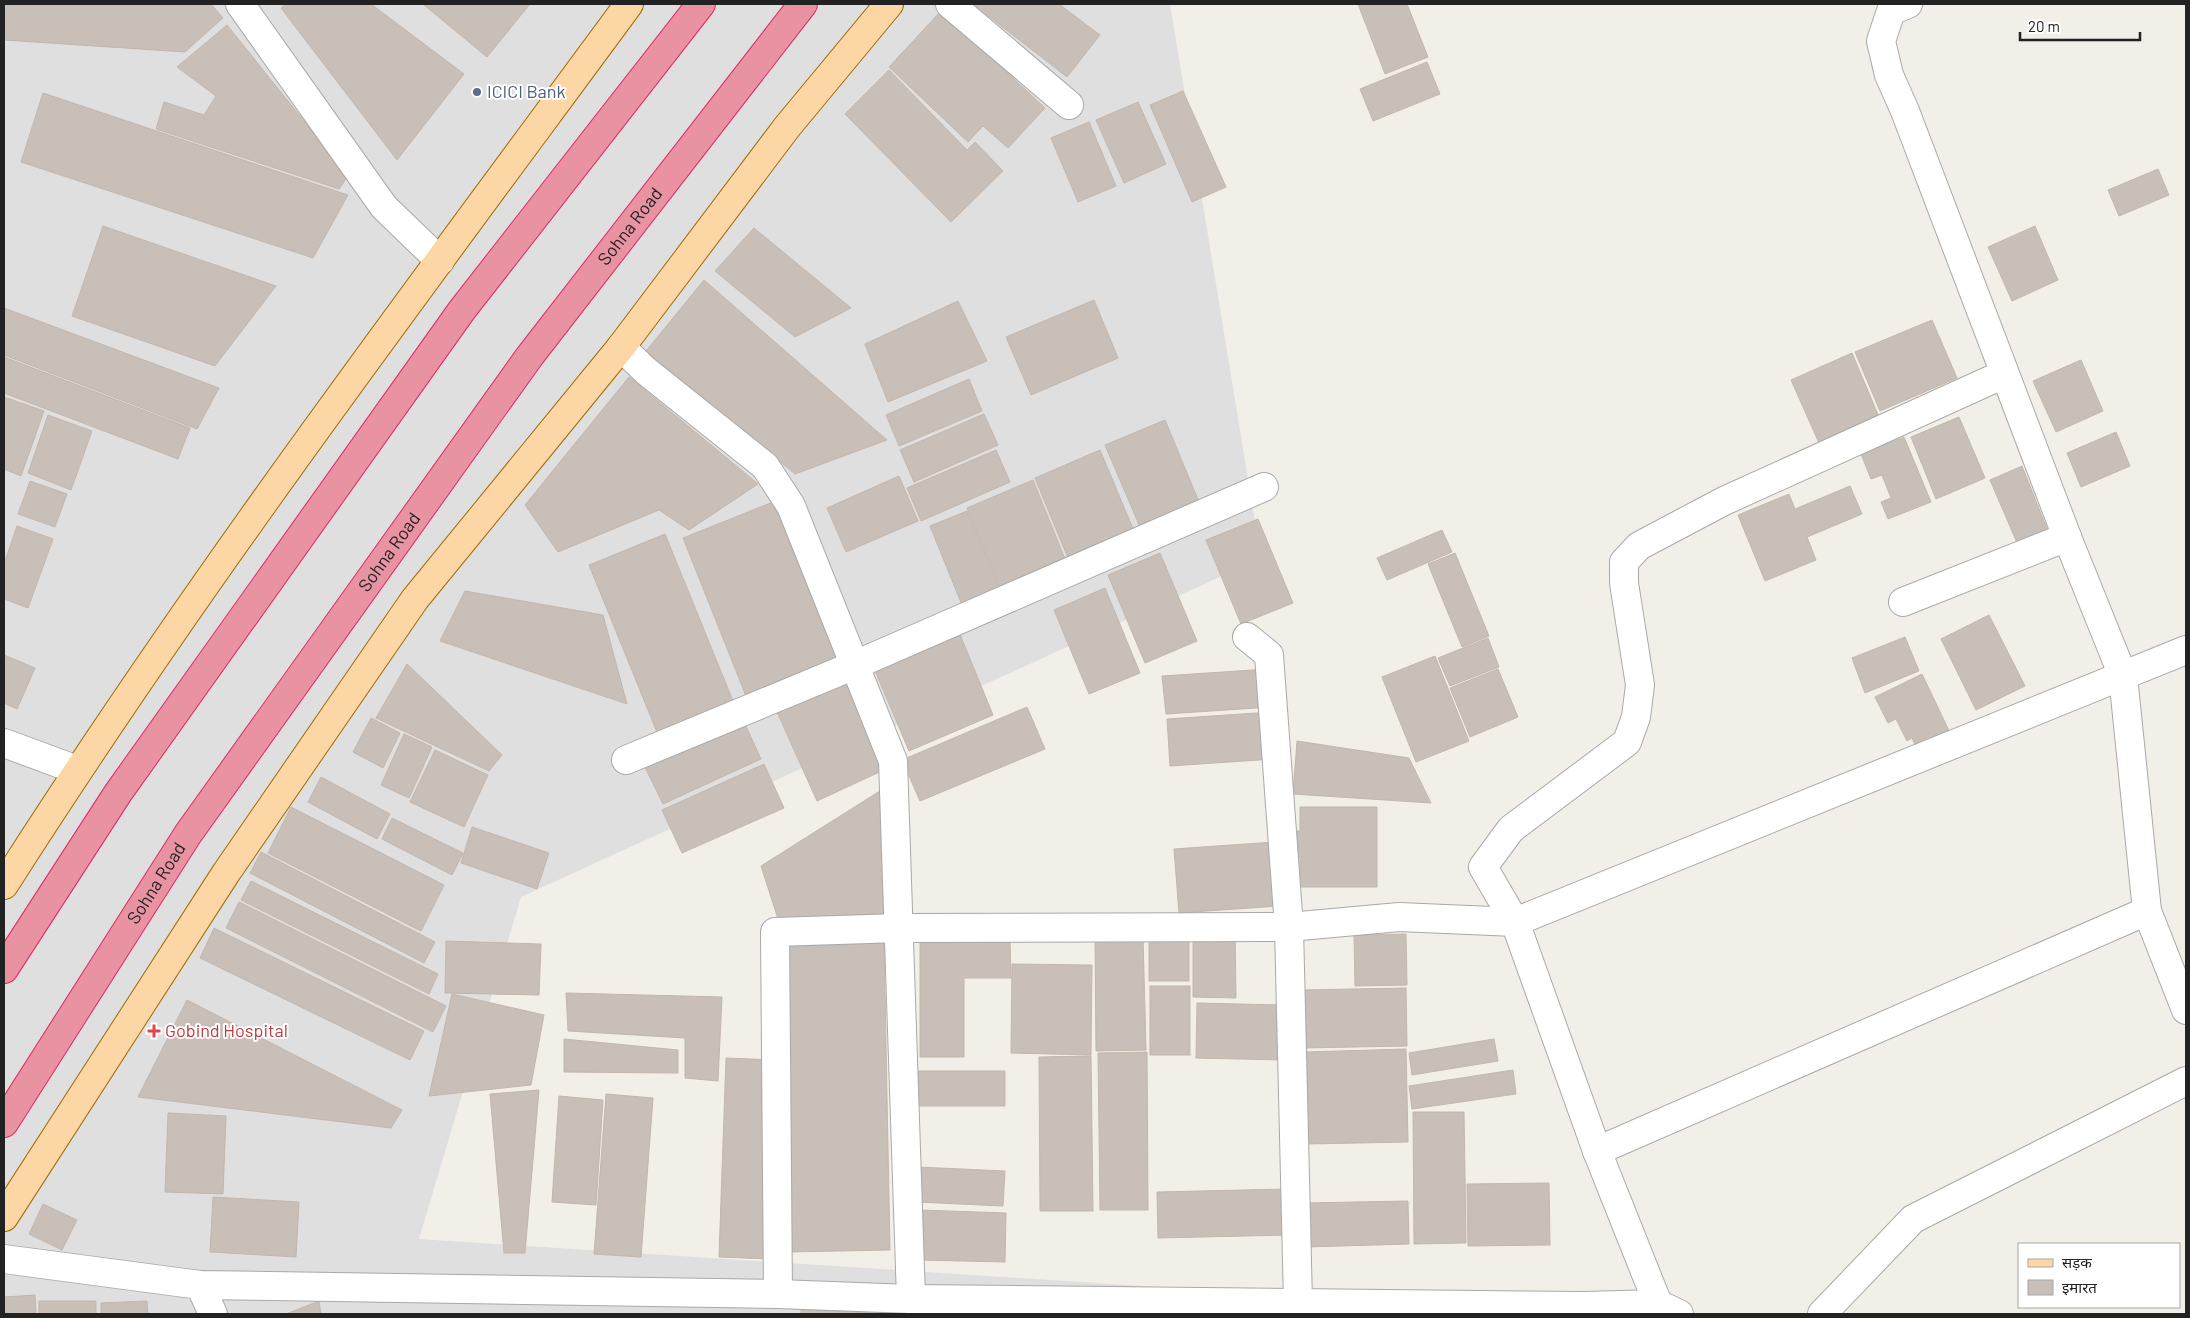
<svg xmlns="http://www.w3.org/2000/svg" width="2190" height="1318" font-family="Barlow,'Noto Sans Devanagari',sans-serif">
<rect width="100%" height="100%" fill="#f2efe9"/>
<path fill="#e0dfdf" d="M 4,4 L 1170,4 L 1261,558 L 521,897 L 419,1239 L 1574,1314 L 4,1314 Z"/>
<g fill="#c7bfb8" stroke="#c4b6ab">
<path d="M 4,4 L 211,4 L 223,18 L 185,52 L 4,40 Z"/>
<path d="M 286,4 L 371,4 L 464,74 L 397,160 L 281,8 Z"/>
<path d="M 423,4 L 530,4 L 487,57 Z"/>
<path d="M 973,4 L 1059,4 L 1100,35 L 1067,77 Z"/>
<path d="M 1358,4 L 1407,4 L 1428,57 L 1385,74 Z"/>
<path d="M 941,11 L 1045,108 L 1008,148 L 983,126 L 968,142 L 889,67 Z"/>
<path d="M 227,25 L 348,176 L 339,189 L 156,129 L 164,102 L 204,115 L 216,96 L 177,67 Z"/>
<path d="M 1427,62 L 1440,94 L 1373,121 L 1360,89 Z"/>
<path d="M 889,70 L 967,150 L 975,142 L 1003,171 L 951,222 L 845,114 Z"/>
<path d="M 1183,91 L 1226,187 L 1192,202 L 1150,105 Z"/>
<path d="M 43,93 L 348,195 L 313,258 L 21,162 Z"/>
<path d="M 1138,102 L 1166,164 L 1124,183 L 1096,120 Z"/>
<path d="M 1089,122 L 1116,186 L 1078,202 L 1051,138 Z"/>
<path d="M 2158,169 L 2169,195 L 2119,216 L 2108,190 Z"/>
<path d="M 103,226 L 276,286 L 215,366 L 72,316 Z"/>
<path d="M 2035,226 L 2058,280 L 2012,301 L 1988,247 Z"/>
<path d="M 754,228 L 851,308 L 795,337 L 715,271 Z"/>
<path d="M 704,280 L 887,440 L 795,474 L 646,351 Z"/>
<path d="M 1094,300 L 1118,358 L 1031,395 L 1006,337 Z"/>
<path d="M 958,301 L 987,361 L 888,402 L 865,344 Z"/>
<path d="M 4,308 L 219,388 L 197,429 L 4,355 Z"/>
<path d="M 1932,320 L 1957,378 L 1880,411 L 1855,352 Z"/>
<path d="M 1852,353 L 1879,417 L 1819,443 L 1791,380 Z"/>
<path d="M 4,357 L 190,428 L 178,459 L 4,393 Z"/>
<path d="M 2081,360 L 2103,411 L 2056,432 L 2033,381 Z"/>
<path d="M 629,377 L 758,484 L 689,530 L 659,510 L 558,552 L 525,505 Z"/>
<path d="M 969,379 L 982,411 L 899,446 L 886,415 Z"/>
<path d="M 4,397 L 44,411 L 21,476 L 4,469 Z"/>
<path d="M 984,414 L 998,445 L 914,482 L 900,450 Z"/>
<path d="M 48,415 L 92,431 L 71,490 L 28,473 Z"/>
<path d="M 1959,417 L 1985,478 L 1936,499 L 1911,437 Z"/>
<path d="M 1165,420 L 1199,502 L 1140,527 L 1105,445 Z"/>
<path d="M 2116,432 L 2130,466 L 2081,487 L 2067,453 Z"/>
<path d="M 1904,437 L 1931,502 L 1888,519 L 1881,502 L 1891,498 L 1882,475 L 1871,479 L 1861,454 Z"/>
<path d="M 996,450 L 1010,482 L 921,521 L 907,488 Z"/>
<path d="M 1100,450 L 1134,531 L 1068,558 L 1035,478 Z"/>
<path d="M 2022,466 L 2051,539 L 2021,552 L 1990,480 Z"/>
<path d="M 899,476 L 918,521 L 846,552 L 827,508 Z"/>
<path d="M 1033,480 L 1065,559 L 1000,586 L 967,508 Z"/>
<path d="M 30,481 L 67,494 L 55,527 L 18,514 Z"/>
<path d="M 1850,486 L 1862,514 L 1807,537 L 1816,560 L 1765,581 L 1738,515 L 1789,494 L 1795,509 Z"/>
<path d="M 773,502 L 837,660 L 746,696 L 683,538 Z"/>
<path d="M 967,511 L 1000,589 L 962,605 L 930,526 Z"/>
<path d="M 1258,519 L 1293,603 L 1241,624 L 1206,540 Z"/>
<path d="M 17,526 L 53,539 L 28,608 L 4,599 L 4,564 Z"/>
<path d="M 1442,530 L 1452,552 L 1387,580 L 1377,558 Z"/>
<path d="M 665,534 L 735,706 L 659,737 L 589,565 Z"/>
<path d="M 1160,553 L 1197,641 L 1145,663 L 1108,575 Z"/>
<path d="M 1455,553 L 1489,636 L 1462,647 L 1428,564 Z"/>
<path d="M 1105,588 L 1140,673 L 1089,694 L 1054,610 Z"/>
<path d="M 465,591 L 603,615 L 627,704 L 440,641 Z"/>
<path d="M 1989,615 L 2025,686 L 1976,710 L 1941,639 Z"/>
<path d="M 959,632 L 993,715 L 909,751 L 874,668 Z"/>
<path d="M 1905,637 L 1919,671 L 1865,693 L 1852,658 Z"/>
<path d="M 1488,638 L 1499,667 L 1450,686 L 1438,658 Z"/>
<path d="M 4,655 L 35,668 L 17,709 L 4,703 Z"/>
<path d="M 1435,656 L 1469,741 L 1416,762 L 1382,677 Z"/>
<path d="M 407,664 L 502,755 L 489,771 L 376,718 Z"/>
<path d="M 1268,669 L 1271,707 L 1166,714 L 1162,676 Z"/>
<path d="M 1498,669 L 1518,717 L 1470,737 L 1450,688 Z"/>
<path d="M 1922,674 L 1952,737 L 1919,753 L 1912,738 L 1907,741 L 1896,719 L 1888,723 L 1875,697 Z"/>
<path d="M 846,681 L 886,769 L 817,801 L 777,712 Z"/>
<path d="M 1027,707 L 1045,749 L 920,801 L 902,760 Z"/>
<path d="M 1271,712 L 1274,759 L 1170,766 L 1167,719 Z"/>
<path d="M 371,718 L 400,733 L 383,768 L 353,752 Z"/>
<path d="M 744,722 L 761,759 L 663,804 L 645,767 Z"/>
<path d="M 404,734 L 432,747 L 409,798 L 381,785 Z"/>
<path d="M 1297,741 L 1409,758 L 1431,803 L 1293,794 Z"/>
<path d="M 435,750 L 488,775 L 464,827 L 410,802 Z"/>
<path d="M 764,764 L 784,808 L 682,853 L 662,810 Z"/>
<path d="M 321,777 L 390,814 L 377,839 L 308,802 Z"/>
<path d="M 883,789 L 884,916 L 778,919 L 761,866 Z"/>
<path d="M 291,807 L 444,885 L 421,931 L 268,853 Z"/>
<path d="M 1300,807 L 1377,807 L 1377,887 L 1300,887 L 1300,857 L 1295,857 L 1294,831 L 1300,831 Z"/>
<path d="M 392,818 L 463,853 L 452,875 L 382,839 Z"/>
<path d="M 472,827 L 549,853 L 537,889 L 461,863 Z"/>
<path d="M 1274,842 L 1279,906 L 1179,913 L 1174,849 Z"/>
<path d="M 261,852 L 435,942 L 424,963 L 250,873 Z"/>
<path d="M 251,881 L 438,974 L 429,994 L 241,900 Z"/>
<path d="M 239,902 L 446,1006 L 433,1032 L 226,928 Z"/>
<path d="M 214,928 L 424,1031 L 410,1060 L 200,958 Z"/>
<rect x="1149" y="932" width="40" height="49"/>
<path d="M 1235,933 L 1236,998 L 1193,997 L 1193,934 Z"/>
<path d="M 1406,934 L 1407,985 L 1355,986 L 1354,935 Z"/>
<path d="M 1095,937 L 1143,937 L 1146,1050 L 1096,1051 Z"/>
<path d="M 920,940 L 1010,940 L 1011,978 L 964,978 L 964,1057 L 920,1057 Z"/>
<path d="M 446,941 L 541,944 L 539,995 L 445,993 Z"/>
<path d="M 884,943 L 890,1250 L 790,1252 L 784,945 Z"/>
<path d="M 1012,964 L 1092,965 L 1091,1055 L 1011,1053 Z"/>
<rect x="1150" y="986" width="40" height="69"/>
<path d="M 1406,988 L 1407,1046 L 1302,1048 L 1301,990 Z"/>
<path d="M 566,993 L 722,997 L 718,1081 L 685,1078 L 685,1038 L 568,1031 Z"/>
<path d="M 452,994 L 544,1015 L 531,1085 L 429,1096 Z"/>
<path d="M 187,1000 L 402,1110 L 391,1128 L 138,1097 Z"/>
<path d="M 1197,1003 L 1282,1005 L 1281,1060 L 1196,1058 Z"/>
<path d="M 564,1039 L 678,1050 L 678,1073 L 564,1072 Z"/>
<path d="M 1494,1039 L 1498,1061 L 1412,1075 L 1409,1053 Z"/>
<path d="M 1406,1049 L 1408,1142 L 1308,1144 L 1306,1052 Z"/>
<path d="M 1147,1052 L 1148,1210 L 1100,1210 L 1098,1053 Z"/>
<path d="M 1091,1056 L 1093,1211 L 1040,1211 L 1039,1057 Z"/>
<path d="M 726,1058 L 775,1060 L 768,1259 L 719,1257 Z"/>
<path d="M 1513,1070 L 1516,1094 L 1412,1109 L 1409,1086 Z"/>
<path d="M 911,1071 L 1005,1071 L 1005,1106 L 912,1106 Z"/>
<path d="M 539,1090 L 525,1253 L 504,1253 L 490,1094 Z"/>
<path d="M 606,1094 L 653,1098 L 641,1257 L 594,1254 Z"/>
<path d="M 559,1096 L 603,1100 L 596,1205 L 552,1202 Z"/>
<path d="M 1413,1112 L 1464,1112 L 1466,1243 L 1414,1244 Z"/>
<path d="M 168,1113 L 226,1116 L 223,1194 L 165,1192 Z"/>
<path d="M 918,1167 L 1005,1171 L 1003,1206 L 916,1202 Z"/>
<path d="M 1549,1183 L 1550,1245 L 1468,1246 L 1467,1184 Z"/>
<path d="M 1287,1189 L 1289,1235 L 1158,1238 L 1157,1192 Z"/>
<path d="M 213,1197 L 299,1202 L 296,1257 L 210,1252 Z"/>
<path d="M 1408,1201 L 1409,1244 L 1305,1247 L 1304,1203 Z"/>
<path d="M 43,1204 L 77,1220 L 62,1250 L 29,1234 Z"/>
<path d="M 920,1210 L 1006,1213 L 1005,1262 L 919,1260 Z"/>
<path d="M 35,1295 L 36,1314 L 4,1314 L 4,1297 Z"/>
<rect x="39" y="1301" width="57" height="13"/>
<path d="M 147,1301 L 148,1314 L 101,1314 L 101,1303 Z"/>
<path d="M 319,1301 L 321,1314 L 286,1314 Z"/>
<path d="M 801,1307 L 900,1308 L 900,1314 L 801,1314 Z"/>
</g>
<g fill="none" stroke-linecap="round" stroke-linejoin="round">
<g stroke="#a9a9a9" stroke-width="30">
<g id="minor">
<path d="M 240,4 L 384,207 L 440,261"/>
<path d="M 950,4 L 1069,105"/>
<path d="M 1908,4 L 1891,11 L 1881,41 L 1889,75 L 1905,111 L 2067,537 L 2123,676 L 2147,911 L 2186,1010"/>
<path d="M 621,347 L 646,371 L 765,466 L 791,506 L 893,761 L 911,1299"/>
<path d="M 1903,602 L 2067,537"/>
<path d="M 1247,637 L 1269,655 L 1289,927 L 1298,1303"/>
<path d="M 4,743 L 77,770"/>
<path d="M 626,760 L 855,665 L 1264,487"/>
<path d="M 1597,1151 L 2147,911"/>
<path d="M 4,1259 L 200,1285 L 778,1294 L 911,1299 L 1584,1306 L 1658,1304 L 1679,1314"/>
<path d="M 200,1285 L 213,1314"/>
<path d="M 778,1294 L 775,932 L 900,928 L 1289,927 L 1399,917 L 1515,922 L 2186,650"/>
<path d="M 1658,1304 L 1597,1151 L 1515,922 L 1483,867 L 1511,829 L 1627,742 L 1636,717 L 1640,685 L 1624,583 L 1624,562 L 1639,546 L 1724,501 L 2004,374"/>
<path d="M 1822,1314 L 1913,1219 L 2186,1081"/>
</g>
</g>
<g stroke="#a06b00" stroke-width="30">
<g id="major">
<path d="M 4,885 C 197,582 416,293 629,4"/>
<path d="M 4,1217 L 226,873 L 415,599 L 621,347 L 787,127 L 889,4"/>
</g>
</g>
<g stroke="#dc2a67" stroke-width="30">
<g id="highway">
<path d="M 4,969 L 118,793 L 462,310 L 701,4"/>
<path id="s1" d="M 4,1123 L 188,834 L 529,357 L 803,4"/>
</g>
</g>
<use href="#minor" stroke="#fff" stroke-width="28"/>
<use href="#major" stroke="#fcd6a4" stroke-width="28"/>
<use href="#highway" stroke="#e892a2" stroke-width="28"/>
</g>
<circle fill="#5c6f8a" stroke="#fff" stroke-width="2" cx="477" cy="92" r="5"/>
<path fill="#e0444e" stroke="#fff" stroke-width="2" d="M151.5 1023.5h5v5h5v5h-5v5h-5v-5h-5v-5h5z"/>
<g text-anchor="middle" stroke-width="4" stroke-linejoin="round" paint-order="stroke">
<g font-size="18" fill="#4e5e75" stroke="#fff" text-anchor="start">
<text x="487" y="98">ICICI Bank</text>
</g>
<g font-size="18" fill="#222" stroke="#fff">
<text dy="6" stroke="none"><textPath href="#s1" startOffset="1094">Sohna Road</textPath></text>
<text dy="6" stroke="none"><textPath href="#s1" startOffset="689">Sohna Road</textPath></text>
<text dy="6" stroke="none"><textPath href="#s1" startOffset="284">Sohna Road</textPath></text>
</g>
<g font-size="18" fill="#be3a42" stroke="#fff" text-anchor="start">
<text x="165" y="1037">Gobind Hospital</text>
</g>
</g>
<rect width="2190" height="1318" fill="none" stroke="#222222" stroke-width="10"/>
<rect x="2018" y="1243" width="162" height="65" fill="#ffffff" stroke="#a7a7a7"/>
<rect x="2028" y="1259" width="25" height="8" fill="#fcd6a4" stroke="#a7a7a7"/>
<text x="2062" y="1268" font-size="15" fill="#222222">सड़क</text>
<rect x="2028" y="1280" width="25" height="15" fill="#c7bfb8" stroke="#a7a7a7"/>
<text x="2062" y="1293" font-size="15" fill="#222222">इमारत</text>
<path d="M2020 32v8h120v-8" fill="none" stroke="#222222" stroke-width="2.5"/>
<text x="2028" y="32" font-size="15" fill="#222222" stroke="#ffffff" stroke-width="4" paint-order="stroke">20 m</text>
</svg>
